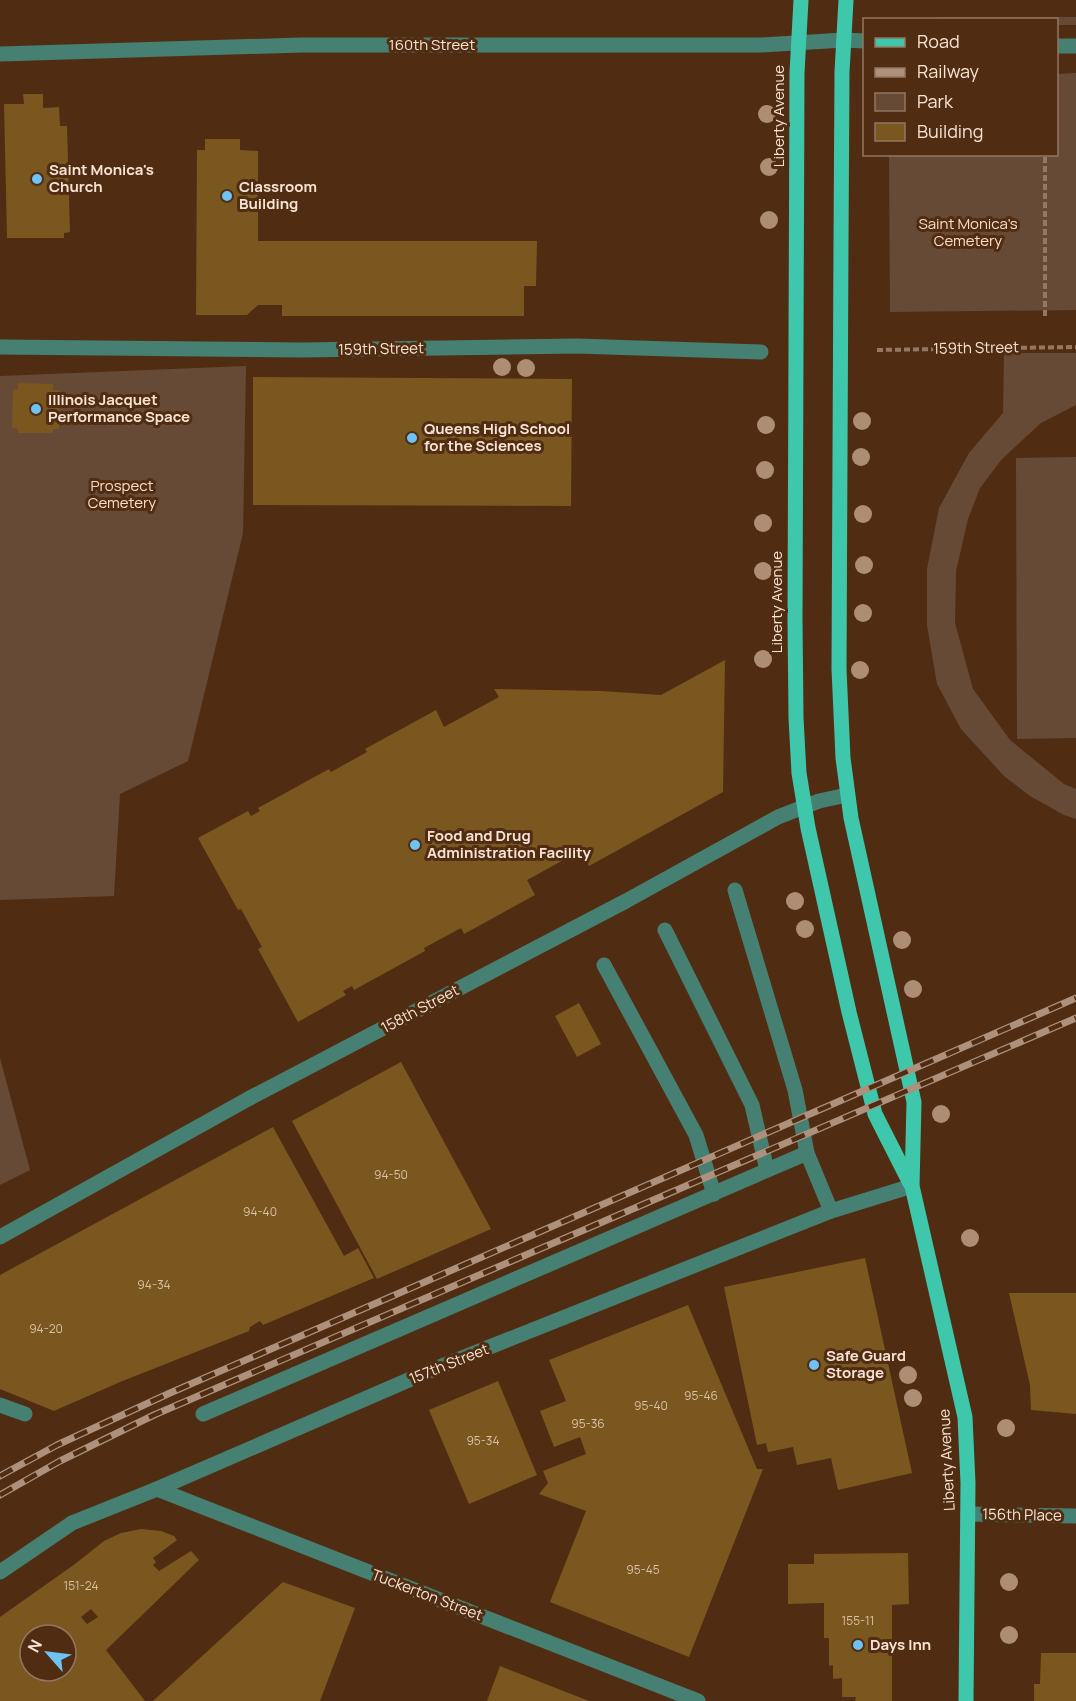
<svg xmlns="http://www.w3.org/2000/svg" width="1076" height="1701" font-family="Manrope,sans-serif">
<rect width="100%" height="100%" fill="#502d12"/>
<g fill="#674a35">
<path d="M 937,17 L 1076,17 L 1076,25 L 1057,25 L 1056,20 L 937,20 Z"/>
<path d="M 1076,73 L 1076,310 L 890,312 L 889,155 L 1056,154 L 1057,74 Z"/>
<path d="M 1004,353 L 1076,353 L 1076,405 L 1041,423 L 1002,459 L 980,488 L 968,519 L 956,571 L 955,623 L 973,689 L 1010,740 L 1064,784 L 1076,789 L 1076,819 L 1064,815 L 1030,796 L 1004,776 L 961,729 L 937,684 L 927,625 L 927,569 L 939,508 L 969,453 L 1003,413 Z"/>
<path d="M 246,366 L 243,533 L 188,761 L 120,794 L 114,896 L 0,900 L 0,376 Z"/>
<path d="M 1076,457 L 1076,738 L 1017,739 L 1016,458 Z"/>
<path d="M 0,1058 L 30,1170 L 0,1185 Z"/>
</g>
<g fill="#79571f" fill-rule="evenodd">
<path d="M 23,94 L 43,94 L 43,108 L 59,107 L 60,126 L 67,126 L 70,232 L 64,233 L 64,238 L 7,238 L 4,104 L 24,104 Z"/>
<path d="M 205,139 L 240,139 L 240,150 L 258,151 L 258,241 L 537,241 L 536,286 L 524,286 L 524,316 L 282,316 L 282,305 L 258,305 L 247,315 L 196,315 L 197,150 L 205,150 Z"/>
<path d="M 253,377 L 572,379 L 571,506 L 253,505 Z"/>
<path d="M 18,383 L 53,384 L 53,390 L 60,390 L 59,429 L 53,429 L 53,433 L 18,433 L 18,429 L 12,428 L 13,389 L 18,390 Z"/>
<path d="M 725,660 L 723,792 L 589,866 L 580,851 L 527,880 L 535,895 L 464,934 L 461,928 L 424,948 L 425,951 L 354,990 L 352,986 L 343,991 L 346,995 L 298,1022 L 258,949 L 262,947 L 241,909 L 238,910 L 198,838 L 248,811 L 251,816 L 260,811 L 258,808 L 329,769 L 331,772 L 367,752 L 365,749 L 436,710 L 444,727 L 499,697 L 494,689 L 601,691 L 661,695 Z"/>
<path d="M 579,1003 L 601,1044 L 577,1057 L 555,1016 Z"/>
<path d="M 401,1062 L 491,1229 L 377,1279 L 292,1121 Z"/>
<path d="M 273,1127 L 344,1256 L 358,1248 L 374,1278 L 263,1325 L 260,1321 L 250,1327 L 249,1331 L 120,1382 L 54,1411 L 0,1389 L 0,1275 Z"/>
<path d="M 865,1258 L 912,1473 L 838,1490 L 831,1458 L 797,1465 L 793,1447 L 768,1452 L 766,1443 L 757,1445 L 724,1287 Z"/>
<path d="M 1009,1293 L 1076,1293 L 1076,1414 L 1031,1410 L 1030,1385 Z"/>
<path d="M 688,1305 L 757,1469 L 763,1469 L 689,1657 L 550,1602 L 586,1511 L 539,1494 L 548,1483 L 543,1471 L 586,1454 L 580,1437 L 554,1447 L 540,1411 L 566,1401 L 549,1360 Z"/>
<path d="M 498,1381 L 537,1475 L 469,1504 L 429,1410 Z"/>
<path d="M 141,1529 L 161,1531 L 174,1536 L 177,1540 L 153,1558 L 156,1562 L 153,1565 L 159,1571 L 191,1551 L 199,1560 L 106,1650 L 145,1701 L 0,1701 L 0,1617 L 75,1564 L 104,1541 L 121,1533 ZM 91,1609 L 98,1617 L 87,1624 L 81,1617 ZM 30,1635 L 66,1635 L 66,1671 L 30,1671 Z"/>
<path d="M 908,1553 L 909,1604 L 892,1605 L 892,1701 L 855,1701 L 856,1697 L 842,1697 L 842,1678 L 833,1679 L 833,1665 L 829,1666 L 829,1638 L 824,1638 L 824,1603 L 788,1604 L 788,1564 L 814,1564 L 814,1554 Z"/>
<path d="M 283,1582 L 355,1608 L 320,1701 L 153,1701 Z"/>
<path d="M 1041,1653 L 1076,1653 L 1076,1701 L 1034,1701 L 1034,1684 L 1040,1684 Z"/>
<path d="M 500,1666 L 589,1701 L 487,1701 Z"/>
</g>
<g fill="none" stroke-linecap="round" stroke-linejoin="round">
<g stroke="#967862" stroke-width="4" stroke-dasharray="6 3" stroke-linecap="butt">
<path d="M 1045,316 L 1045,154"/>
<path d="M 877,350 L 1076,347"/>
</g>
<g stroke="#468072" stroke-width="15">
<path d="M 1056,46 L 1076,46"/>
<path d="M 0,54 L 302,45 L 761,45 L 844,40 L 864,41"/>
<path d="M 0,347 L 302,350 L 577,346 L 761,352"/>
<path d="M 735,890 L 795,1090 L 807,1153"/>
<path d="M 665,930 L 752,1105 L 767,1170"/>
<path d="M 604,965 L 696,1135 L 714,1194"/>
<path d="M 0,1237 L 248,1099 L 626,901 L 778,817 L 819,801 L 847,795"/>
<path d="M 0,1405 L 25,1414"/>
<path d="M 203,1414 L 807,1153 L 831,1211"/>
<path d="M 157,1489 L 698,1701"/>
<path d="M 968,1514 L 1076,1516"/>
<path d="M 0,1572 L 72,1523 L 157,1489 L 427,1372 L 831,1211 L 912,1186"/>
</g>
<g stroke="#3fc7ac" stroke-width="15">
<path d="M 801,0 L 797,73 L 795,619 L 796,718 L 799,773 L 808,828 L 849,1012 L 875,1114 L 910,1183"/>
<path d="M 846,0 L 842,72 L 841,243 L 839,669 L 843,758 L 851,818 L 914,1102 L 912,1186 L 965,1417 L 968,1483 L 966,1701"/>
</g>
<g stroke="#ad917c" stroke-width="7">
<g id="rail">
<path d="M 0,1476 L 57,1445 L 170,1393 L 1076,998"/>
<path d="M 0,1495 L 60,1461 L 154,1415 L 1076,1018"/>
</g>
</g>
<use href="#rail" stroke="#502d12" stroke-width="4.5" stroke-dasharray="14" stroke-linecap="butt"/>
</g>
<g fill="#ae8d75">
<circle cx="767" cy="114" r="9"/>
<circle cx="769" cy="167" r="9"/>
<circle cx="769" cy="220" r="9"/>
<circle cx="502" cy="367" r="9"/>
<circle cx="526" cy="368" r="9"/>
<circle cx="862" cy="421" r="9"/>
<circle cx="766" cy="425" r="9"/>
<circle cx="861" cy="457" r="9"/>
<circle cx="765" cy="470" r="9"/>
<circle cx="863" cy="514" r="9"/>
<circle cx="763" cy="523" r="9"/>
<circle cx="864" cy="565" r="9"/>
<circle cx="763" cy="571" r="9"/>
<circle cx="863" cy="613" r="9"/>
<circle cx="763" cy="659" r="9"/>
<circle cx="860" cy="670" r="9"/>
<circle cx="795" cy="901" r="9"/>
<circle cx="805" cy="929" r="9"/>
<circle cx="902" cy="940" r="9"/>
<circle cx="913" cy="989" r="9"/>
<circle cx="941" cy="1114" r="9"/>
<circle cx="970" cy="1238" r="9"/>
<circle cx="908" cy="1375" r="9"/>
<circle cx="913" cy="1398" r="9"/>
<circle cx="1006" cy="1428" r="9"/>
<circle cx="1009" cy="1582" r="9"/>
<circle cx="1009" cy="1635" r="9"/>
</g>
<g fill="#6fc2f4" stroke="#502d12" stroke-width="2">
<circle cx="37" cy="179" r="6"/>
<circle cx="227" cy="196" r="6"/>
<circle cx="36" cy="409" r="6"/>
<circle cx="412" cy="438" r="6"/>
<circle cx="415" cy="845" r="6"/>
<circle cx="814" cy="1365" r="6"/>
<circle cx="858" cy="1645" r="6"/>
</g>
<g text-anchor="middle" stroke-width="6" stroke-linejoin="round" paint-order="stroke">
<g font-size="12" fill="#dac1a7">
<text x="391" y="1179">94-50</text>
<text x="260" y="1216">94-40</text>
<text x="154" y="1289">94-34</text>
<text x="46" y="1333">94-20</text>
<text x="701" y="1400">95-46</text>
<text x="651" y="1410">95-40</text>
<text x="588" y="1428">95-36</text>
<text x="483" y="1445">95-34</text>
<text x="643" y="1574">95-45</text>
<text x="81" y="1590">151-24</text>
<text x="858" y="1625">155-11</text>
</g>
<g font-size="15" fill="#fae4d4" stroke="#502d12">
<text x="432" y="50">160th Street</text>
<text transform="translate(779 116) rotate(-90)" y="5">Liberty Avenue</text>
<text transform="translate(976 348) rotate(-1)" y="5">159th Street</text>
<text transform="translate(381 349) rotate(-1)" y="5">159th Street</text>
<text transform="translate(777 602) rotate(-90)" y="5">Liberty Avenue</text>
<text transform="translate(420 1009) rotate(-28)" y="5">158th Street</text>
<text transform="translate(449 1364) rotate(-22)" y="5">157th Street</text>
<text transform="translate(947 1460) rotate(-93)" y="5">Liberty Avenue</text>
<text transform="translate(1022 1515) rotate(1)" y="5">156th Place</text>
<text transform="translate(427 1595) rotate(21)" y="5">Tuckerton Street</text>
</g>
<g font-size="15" font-weight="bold" fill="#fae4d4" stroke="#502d12" text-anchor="start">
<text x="49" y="175">Saint Monica's<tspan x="49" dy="17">Church</tspan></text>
<text x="239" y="192">Classroom<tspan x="239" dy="17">Building</tspan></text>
<text x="48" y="405">Illinois Jacquet<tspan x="48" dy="17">Performance Space</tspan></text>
<text x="424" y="434">Queens High School<tspan x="424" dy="17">for the Sciences</tspan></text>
<text x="427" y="841">Food and Drug<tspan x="427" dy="17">Administration Facility</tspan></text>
<text x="826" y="1361">Safe Guard<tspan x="826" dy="17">Storage</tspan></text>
<text x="870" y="1650">Days Inn</text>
</g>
<g font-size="15" fill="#fbdcc6" stroke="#502d12">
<text x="968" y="229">Saint Monica's<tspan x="968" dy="17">Cemetery</tspan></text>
<text x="122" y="491">Prospect<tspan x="122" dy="17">Cemetery</tspan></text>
</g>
</g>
<rect x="863" y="18" width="195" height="138" fill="#502d12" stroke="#947660" stroke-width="1.5"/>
<rect x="875" y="38" width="30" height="9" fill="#3fc7ac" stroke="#947660" stroke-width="1.5"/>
<text x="917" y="48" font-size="18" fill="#fae4d4">Road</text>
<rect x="875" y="68" width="30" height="9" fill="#ad917c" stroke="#947660" stroke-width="1.5"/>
<text x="917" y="78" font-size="18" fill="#fae4d4">Railway</text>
<rect x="875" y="93" width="30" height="18" fill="#674a35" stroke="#947660" stroke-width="1.5"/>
<text x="917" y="108" font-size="18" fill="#fae4d4">Park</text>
<rect x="875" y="123" width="30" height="18" fill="#79571f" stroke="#947660" stroke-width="1.5"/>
<text x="917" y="138" font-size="18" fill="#fae4d4">Building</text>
<g transform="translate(48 1653) rotate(298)"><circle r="28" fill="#502d12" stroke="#947660" stroke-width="1.5"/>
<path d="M0-4.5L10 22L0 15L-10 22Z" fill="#6fc2f4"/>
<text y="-9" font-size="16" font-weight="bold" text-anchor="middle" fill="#fae4d4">N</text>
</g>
</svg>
